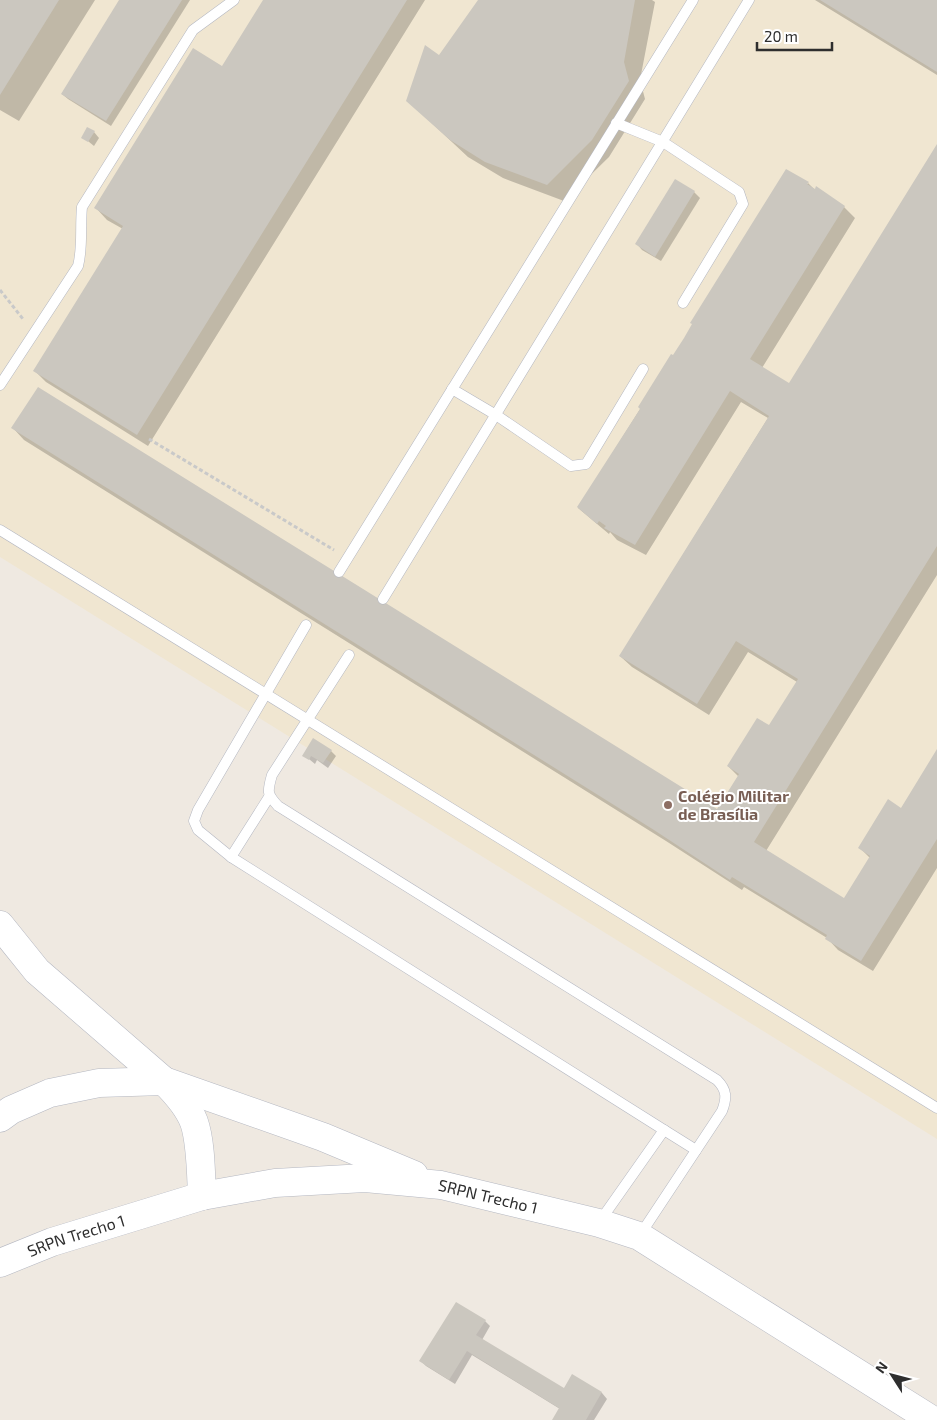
<svg xmlns="http://www.w3.org/2000/svg" width="937" height="1420" font-family="'Exo 2',sans-serif">
<rect width="100%" height="100%" fill="#efe9e1"/>
<path fill="#f0e6d1" d="M 0,0 L 937,0 L 937,1139 L 0,557 Z"/>
<g fill="#0003">
<path d="M 0,0 L 95,0 L 19,121 L 0,110 Z"/>
<path d="M 121,0 L 190,0 L 111,126 L 68,99 L 62,94 Z"/>
<path d="M 265,0 L 425,0 L 148,446 L 46,382 L 35,371 L 123,229 L 107,220 L 96,208 L 223,68 Z"/>
<path d="M 480,0 L 652,0 L 655,2 L 640,80 L 645,99 L 609,157 L 564,201 L 503,178 L 468,157 L 407,100 Z"/>
<path d="M 815,0 L 937,0 L 937,75 Z"/>
<path d="M 94,132 L 99,138 L 94,146 L 83,137 Z"/>
<path d="M 937,146 L 937,575 L 766,851 L 844,900 L 870,858 L 860,848 L 901,809 L 937,752 L 937,868 L 873,971 L 838,950 L 827,938 L 744,887 L 742,890 L 666,841 L 24,440 L 13,428 L 718,811 L 739,777 L 728,766 L 770,727 L 797,682 L 748,652 L 709,715 L 632,667 L 620,656 L 768,418 L 741,402 L 646,555 L 617,540 L 610,532 L 609,534 L 578,508 L 674,355 L 808,183 L 815,190 L 844,207 L 855,218 L 762,368 L 789,385 Z"/>
<path d="M 676,181 L 694,192 L 700,198 L 661,261 L 642,250 L 637,244 Z"/>
<path d="M 331,751 L 336,756 L 328,768 L 317,760 L 315,764 L 304,755 Z"/>
<path d="M 485,1321 L 490,1326 L 482,1340 L 564,1389 L 572,1376 L 602,1393 L 607,1399 L 594,1420 L 553,1420 L 560,1409 L 472,1355 L 455,1384 L 426,1366 L 421,1361 Z"/>
</g>
<g fill="#cbc7bf">
<path d="M 0,0 L 59,0 L 0,95 Z"/>
<path d="M 119,0 L 182,0 L 106,121 L 61,94 Z"/>
<path d="M 263,0 L 407,0 L 137,435 L 33,371 L 123,226 L 94,208 L 193,48 L 222,66 Z"/>
<path d="M 478,0 L 635,0 L 624,62 L 629,81 L 592,140 L 547,185 L 485,162 L 450,140 L 406,101 L 425,45 L 439,55 Z"/>
<path d="M 820,0 L 937,0 L 937,72 Z"/>
<path d="M 87,127 L 95,131 L 88,142 L 81,138 Z"/>
<path d="M 937,144 L 937,546 L 754,842 L 844,898 L 870,856 L 858,848 L 888,799 L 901,808 L 937,749 L 937,839 L 861,961 L 825,939 L 827,935 L 732,877 L 730,880 L 654,830 L 11,428 L 38,387 L 717,809 L 739,774 L 727,766 L 757,718 L 769,725 L 798,679 L 736,641 L 697,704 L 619,656 L 769,416 L 730,391 L 635,545 L 604,528 L 606,526 L 599,521 L 597,524 L 577,507 L 640,409 L 638,407 L 671,354 L 673,355 L 684,338 L 692,324 L 690,323 L 786,169 L 809,182 L 807,184 L 815,189 L 816,186 L 845,206 L 750,359 L 789,383 Z"/>
<path d="M 675,179 L 695,191 L 655,257 L 635,244 Z"/>
<path d="M 313,738 L 332,750 L 323,763 L 311,756 L 309,760 L 302,756 Z"/>
<path d="M 456,1302 L 486,1320 L 476,1335 L 564,1388 L 572,1374 L 602,1392 L 586,1420 L 552,1420 L 559,1408 L 467,1351 L 449,1380 L 419,1361 Z"/>
</g>
<g fill="none" stroke-linecap="round" stroke-linejoin="round">
<g stroke="#b4b7c1" stroke-width="11">
<g id="lane">
<path d="M 616,123 L 663,142 L 739,192 L 743,204 L 683,303"/>
<path d="M 0,385 L 78,266 C 83,247 80,227 82,207 L 193,30 L 234,0"/>
<path d="M 452,389 L 496,415 L 571,466 L 586,464 L 643,369"/>
<path d="M 0,530 L 937,1108"/>
<path d="M 339,572 L 693,0"/>
<path d="M 383,599 L 749,0"/>
<path d="M 306,625 L 198,810 L 194,821 L 198,830 L 231,857 L 664,1130 L 600,1221"/>
<path d="M 349,655 L 272,775 C 267,792 267,794 278,806 L 717,1080 C 727,1090 727,1098 722,1111 L 640,1235"/>
<path d="M 231,857 L 269,797"/>
<path d="M 664,1130 L 696,1150"/>
</g>
</g>
<g stroke="#b4b7c1" stroke-width="29">
<g id="secondary">
<path d="M 0,925 L 37,971 L 164,1081 C 176,1093 188,1106 194,1122 C 201,1142 201,1175 202,1196"/>
<path d="M 0,1118 L 11,1110 L 50,1093 L 99,1083 L 164,1081 L 323,1137 L 414,1175"/>
<path id="s1" d="M 0,1263 L 52,1242 L 202,1196 L 275,1183 L 365,1178 L 441,1185 L 599,1223 L 639,1236 L 932,1420"/>
</g>
</g>
<g stroke="#c9c9c9" stroke-width="3" stroke-dasharray="4 2.5" stroke-linecap="butt">
<path d="M 0,290 L 23,319"/>
<path d="M 149,439 L 334,550"/>
</g>
<use href="#lane" stroke="#fff" stroke-width="10"/>
<use href="#secondary" stroke="#fff" stroke-width="28"/>
</g>
<circle fill="#8d6e63" stroke="#fff" stroke-width="2" cx="668" cy="805" r="5"/>
<g text-anchor="middle" stroke-width="4" stroke-linejoin="round" paint-order="stroke">
<g font-size="16" font-weight="bold" fill="#785e54" stroke="#fff" text-anchor="start">
<text x="678" y="802">Colégio Militar<tspan x="678" dy="18">de Brasília</tspan></text>
</g>
<g font-size="16" fill="#2e2e2e" stroke="#fff">
<text dy="6" stroke="none"><textPath href="#s1" startOffset="502">SRPN Trecho 1</textPath></text>
<text dy="6" stroke="none"><textPath href="#s1" startOffset="81">SRPN Trecho 1</textPath></text>
</g>
</g>
<g transform="translate(892 1375) rotate(306)" stroke="#ffffff" stroke-width="4" paint-order="stroke">
<path d="M0-4L9 19L0 12L-9 19Z" fill="#2e2e2e"/>
<text y="-8" font-size="14" font-weight="bold" text-anchor="middle" fill="#2e2e2e">N</text>
</g>
<path d="M757 42v8h75v-8" fill="none" stroke="#2e2e2e" stroke-width="2.5"/>
<text x="764" y="42" font-size="15" fill="#2e2e2e" stroke="#ffffff" stroke-width="4" paint-order="stroke">20 m</text>
</svg>
